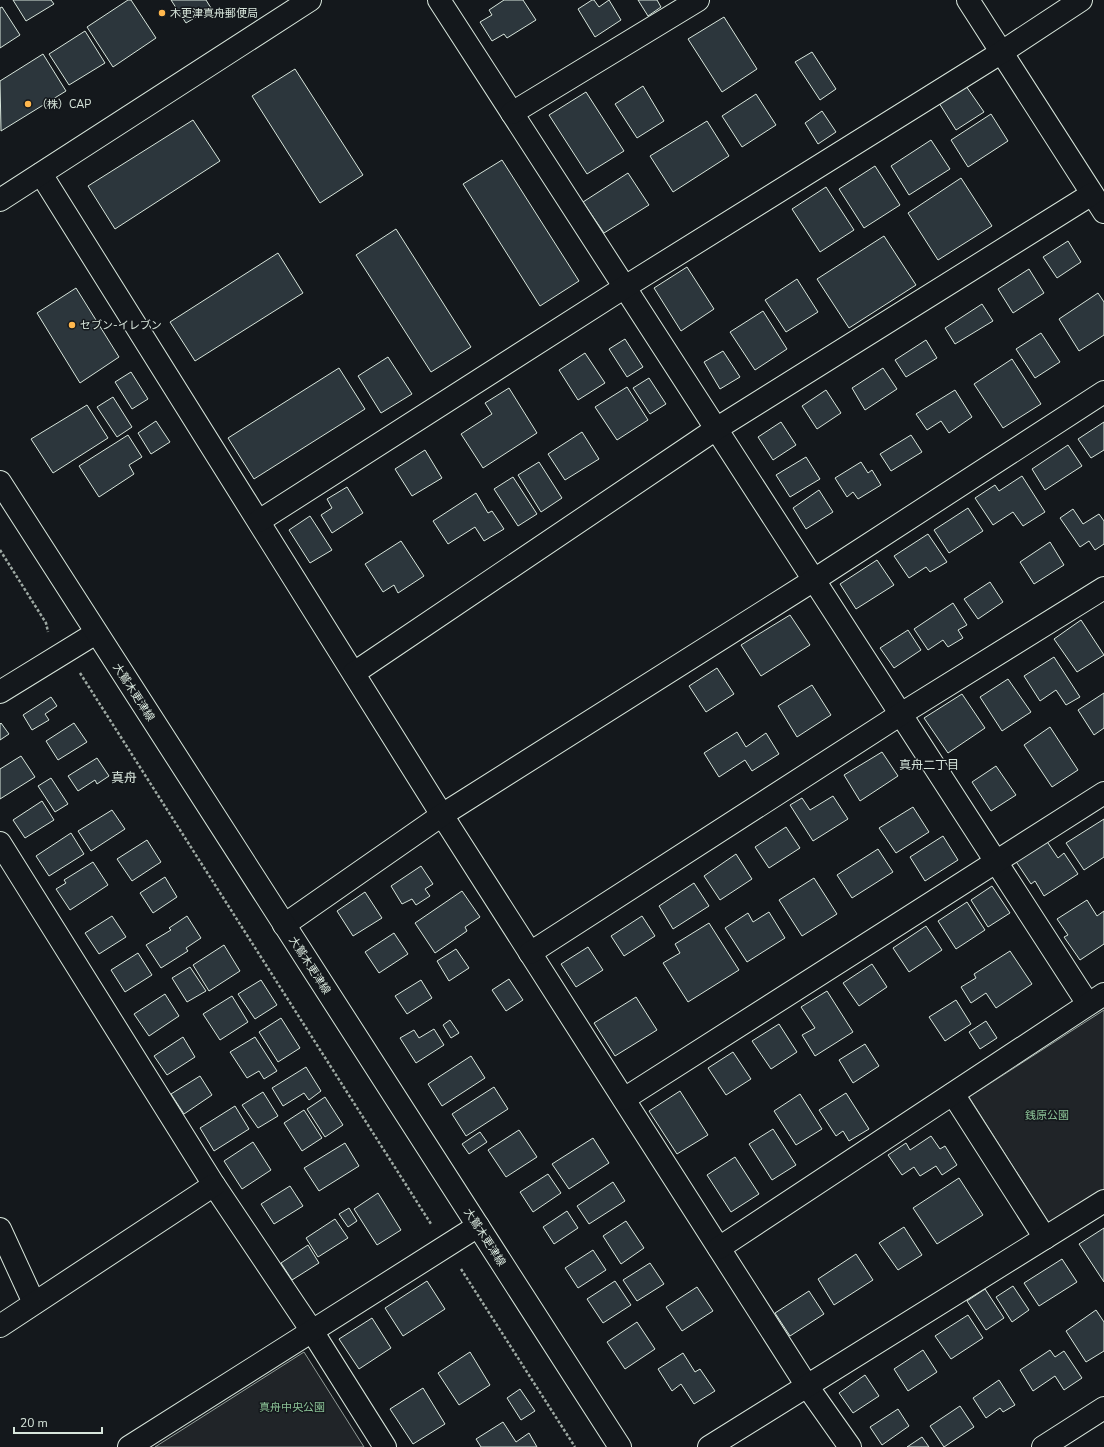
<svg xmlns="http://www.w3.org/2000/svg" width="1104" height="1447" font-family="'Nunito Sans','Noto Sans JP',sans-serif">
<rect width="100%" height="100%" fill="#14181c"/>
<g fill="#202428" stroke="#939e99">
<path d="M 1104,1010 L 1104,1191 L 1050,1225 L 969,1097 Z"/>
<path d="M 304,1352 L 364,1447 L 155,1447 Z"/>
</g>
<g fill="#2c363c" stroke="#d8e6dc">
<path d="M 13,0 L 51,0 L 54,4 L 26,21 Z"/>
<path d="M 128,0 L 131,0 L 156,38 L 113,67 L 87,27 Z"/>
<path d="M 171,0 L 206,0 L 211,8 L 186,23 Z"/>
<path d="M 504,0 L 523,0 L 536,20 L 507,38 L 504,34 L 492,41 L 480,22 L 492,15 L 489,10 Z"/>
<path d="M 592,0 L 594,0 L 599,7 L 609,0 L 621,20 L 595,37 L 578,9 Z"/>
<path d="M 638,0 L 657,0 L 661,7 L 648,16 Z"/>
<path d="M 2,7 L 20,35 L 0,48 L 0,8 Z"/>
<path d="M 724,17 L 757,69 L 722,92 L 688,39 Z"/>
<path d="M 85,31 L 105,63 L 69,85 L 49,54 Z"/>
<path d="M 812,52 L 836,89 L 820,100 L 795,62 Z"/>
<path d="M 43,54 L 66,91 L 1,131 L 0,81 Z"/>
<path d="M 295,69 L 363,175 L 320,203 L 252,96 Z"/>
<path d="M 643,86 L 664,121 L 637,138 L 615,104 Z"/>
<path d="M 966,86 L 984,112 L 956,130 L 939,103 Z"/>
<path d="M 586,92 L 624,151 L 587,174 L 549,115 Z"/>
<path d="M 756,94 L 776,125 L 742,147 L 722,116 Z"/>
<path d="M 822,111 L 836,132 L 818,144 L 805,123 Z"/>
<path d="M 991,114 L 1008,141 L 968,167 L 951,140 Z"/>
<path d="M 193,120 L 220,161 L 115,229 L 88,186 Z"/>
<path d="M 707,121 L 729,156 L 673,192 L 650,156 Z"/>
<path d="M 931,140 L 950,169 L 909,195 L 891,166 Z"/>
<path d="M 502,160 L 579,281 L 540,306 L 463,184 Z"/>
<path d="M 875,166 L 900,205 L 864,228 L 839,189 Z"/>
<path d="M 628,173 L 649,205 L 604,233 L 583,202 Z"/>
<path d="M 961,178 L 992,226 L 938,260 L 908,213 Z"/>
<path d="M 826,187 L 854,230 L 820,252 L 792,209 Z"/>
<path d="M 396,229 L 471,347 L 431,372 L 356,255 Z"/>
<path d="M 884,236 L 916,285 L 849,328 L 817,279 Z"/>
<path d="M 1068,241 L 1081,262 L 1057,278 L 1043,257 Z"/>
<path d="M 278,253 L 303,293 L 195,361 L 170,322 Z"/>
<path d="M 687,267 L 714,309 L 681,331 L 654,288 Z"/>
<path d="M 1029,269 L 1044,293 L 1013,313 L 998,289 Z"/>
<path d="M 797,279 L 818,312 L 786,332 L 765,300 Z"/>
<path d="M 76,288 L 119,357 L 80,383 L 37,313 Z"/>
<path d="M 1098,293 L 1104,302 L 1104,335 L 1079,351 L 1059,319 Z"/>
<path d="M 982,304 L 993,321 L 955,344 L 945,328 Z"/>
<path d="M 763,311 L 787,349 L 755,370 L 730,332 Z"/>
<path d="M 1041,333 L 1060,362 L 1035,378 L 1016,349 Z"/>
<path d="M 625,339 L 643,367 L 627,377 L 609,349 Z"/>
<path d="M 926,340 L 937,358 L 906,377 L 895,360 Z"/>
<path d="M 723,351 L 740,377 L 720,389 L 704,362 Z"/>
<path d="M 585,353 L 605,383 L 578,400 L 559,370 Z"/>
<path d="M 388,357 L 412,394 L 381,413 L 358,376 Z"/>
<path d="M 1012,359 L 1041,404 L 1003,428 L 974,384 Z"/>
<path d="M 339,368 L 365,409 L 254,479 L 228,438 Z"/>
<path d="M 883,368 L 897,389 L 865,410 L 852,388 Z"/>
<path d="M 131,372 L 148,399 L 132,409 L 115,382 Z"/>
<path d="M 649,378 L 666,404 L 650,414 L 633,388 Z"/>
<path d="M 627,387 L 648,420 L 617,440 L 595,407 Z"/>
<path d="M 509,388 L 537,433 L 483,468 L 461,434 L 492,414 L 485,403 Z"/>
<path d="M 826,390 L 841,413 L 817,429 L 802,406 Z"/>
<path d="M 955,390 L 972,417 L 949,433 L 941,421 L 927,430 L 916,414 Z"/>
<path d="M 113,397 L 132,427 L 117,437 L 97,407 Z"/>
<path d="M 87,405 L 108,438 L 53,473 L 31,439 Z"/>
<path d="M 156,421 L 170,442 L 151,454 L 138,433 Z"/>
<path d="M 781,422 L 796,445 L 773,460 L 758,437 Z"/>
<path d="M 1104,422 L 1104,450 L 1091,458 L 1078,439 Z"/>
<path d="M 582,432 L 599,459 L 565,480 L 548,454 Z"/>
<path d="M 128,435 L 142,457 L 129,465 L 134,474 L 99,497 L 79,466 Z"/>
<path d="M 911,435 L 922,452 L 891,471 L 880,454 Z"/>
<path d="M 1068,445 L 1082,466 L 1045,490 L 1032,469 Z"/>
<path d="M 425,450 L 442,478 L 412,496 L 395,469 Z"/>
<path d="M 806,457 L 820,479 L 790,497 L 776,475 Z"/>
<path d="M 539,462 L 562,498 L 541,512 L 518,475 Z"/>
<path d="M 861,462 L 868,473 L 872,470 L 881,485 L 858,499 L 853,492 L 847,497 L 835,478 Z"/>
<path d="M 1022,476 L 1045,512 L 1023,526 L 1013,512 L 993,525 L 975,498 L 995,485 L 999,491 Z"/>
<path d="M 513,477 L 537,514 L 518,526 L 494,489 Z"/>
<path d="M 347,487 L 363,513 L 332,533 L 321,515 L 332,508 L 327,499 Z"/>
<path d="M 819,490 L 833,512 L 806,529 L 793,508 Z"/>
<path d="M 476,493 L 488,513 L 492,511 L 504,529 L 484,541 L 475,527 L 448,544 L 433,521 Z"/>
<path d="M 968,508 L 983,531 L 949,553 L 934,530 Z"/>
<path d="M 1073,509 L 1083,524 L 1099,514 L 1104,521 L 1104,544 L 1095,550 L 1089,541 L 1080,547 L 1060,518 Z"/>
<path d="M 310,516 L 332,550 L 310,563 L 289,530 Z"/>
<path d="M 928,534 L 947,562 L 930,572 L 926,567 L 909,578 L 894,556 Z"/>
<path d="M 401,541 L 424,576 L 398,593 L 394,585 L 383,592 L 365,564 Z"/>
<path d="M 1050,542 L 1064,565 L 1034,584 L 1020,562 Z"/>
<path d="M 877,560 L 894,585 L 856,609 L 840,584 Z"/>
<path d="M 990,582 L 1003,602 L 978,619 L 964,599 Z"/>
<path d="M 953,603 L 967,625 L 958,630 L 963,638 L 948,647 L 943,640 L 928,650 L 914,629 Z"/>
<path d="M 790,615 L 810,645 L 761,676 L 741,645 Z"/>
<path d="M 1081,620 L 1104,655 L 1077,672 L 1054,639 Z"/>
<path d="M 908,630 L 921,650 L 894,668 L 880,648 Z"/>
<path d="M 1054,657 L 1080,697 L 1066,705 L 1056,690 L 1040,701 L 1024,676 Z"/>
<path d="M 717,668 L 734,694 L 706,712 L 689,686 Z"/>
<path d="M 1008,679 L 1031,712 L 1002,731 L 980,697 Z"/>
<path d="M 812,685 L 831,715 L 797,737 L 778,706 Z"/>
<path d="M 1104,693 L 1104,728 L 1094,735 L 1078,710 Z"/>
<path d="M 962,694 L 985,728 L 948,753 L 924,718 Z"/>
<path d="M 51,697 L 57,706 L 45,714 L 49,720 L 32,730 L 23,715 Z"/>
<path d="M 1,723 L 9,734 L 0,740 L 0,724 Z"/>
<path d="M 74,723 L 87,742 L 58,760 L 46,741 Z"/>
<path d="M 1050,727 L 1078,770 L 1052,787 L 1024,745 Z"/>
<path d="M 737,732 L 746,747 L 766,733 L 779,754 L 752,771 L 745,760 L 719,777 L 704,753 Z"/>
<path d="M 882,752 L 898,776 L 860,801 L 844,775 Z"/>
<path d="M 21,756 L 35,777 L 0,799 L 0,769 Z"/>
<path d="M 97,758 L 109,776 L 97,784 L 95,780 L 78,791 L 68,776 Z"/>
<path d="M 996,766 L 1016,795 L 991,811 L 972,782 Z"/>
<path d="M 51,778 L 68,804 L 55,812 L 38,786 Z"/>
<path d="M 833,796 L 848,819 L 813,841 L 790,805 L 802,798 L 810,810 Z"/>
<path d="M 42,801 L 54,820 L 25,838 L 13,820 Z"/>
<path d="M 913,807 L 929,832 L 896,853 L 879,828 Z"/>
<path d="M 112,810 L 125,829 L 91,851 L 78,831 Z"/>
<path d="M 1104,819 L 1104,857 L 1084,870 L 1066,843 Z"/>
<path d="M 786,827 L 800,848 L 769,868 L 755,847 Z"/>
<path d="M 71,833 L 84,854 L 49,876 L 36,856 Z"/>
<path d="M 943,836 L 958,860 L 925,881 L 910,857 Z"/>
<path d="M 147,840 L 161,862 L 132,881 L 117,859 Z"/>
<path d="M 1046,840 L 1058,858 L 1064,853 L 1078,874 L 1044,896 L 1035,881 L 1031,884 L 1015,860 Z"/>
<path d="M 878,849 L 893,872 L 852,898 L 837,875 Z"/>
<path d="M 736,854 L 752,879 L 720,900 L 704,876 Z"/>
<path d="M 93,862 L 108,885 L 70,910 L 56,889 L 66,883 L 64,880 Z"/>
<path d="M 421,866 L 433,884 L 425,889 L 430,896 L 416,905 L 412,899 L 402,904 L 391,886 Z"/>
<path d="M 165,877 L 177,897 L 153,913 L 140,893 Z"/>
<path d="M 814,878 L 837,914 L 802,936 L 779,900 Z"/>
<path d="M 694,883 L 709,906 L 673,929 L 659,906 Z"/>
<path d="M 992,886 L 1010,913 L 988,927 L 971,900 Z"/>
<path d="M 462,891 L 480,917 L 465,927 L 467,931 L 435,953 L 415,923 Z"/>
<path d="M 365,892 L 382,918 L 353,936 L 337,911 Z"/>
<path d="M 1087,900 L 1097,916 L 1104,911 L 1104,944 L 1080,960 L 1064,937 L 1068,935 L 1057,919 Z"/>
<path d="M 967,902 L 985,930 L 956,949 L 938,921 Z"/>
<path d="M 769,912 L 785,938 L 747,962 L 725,928 L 748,913 L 753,922 Z"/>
<path d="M 112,916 L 126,937 L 99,954 L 85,933 Z"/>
<path d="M 187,916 L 201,938 L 186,948 L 188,951 L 161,968 L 146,945 L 171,930 L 169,928 Z"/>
<path d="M 642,916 L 655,936 L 624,956 L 611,936 Z"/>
<path d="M 709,923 L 739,970 L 688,1002 L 663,963 L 680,953 L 675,944 Z"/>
<path d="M 926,926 L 942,950 L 909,972 L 893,948 Z"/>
<path d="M 394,933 L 408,954 L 379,973 L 365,952 Z"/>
<path d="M 224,945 L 240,971 L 209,991 L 193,965 Z"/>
<path d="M 588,947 L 603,970 L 576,987 L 561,964 Z"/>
<path d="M 456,949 L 469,968 L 449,981 L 437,961 Z"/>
<path d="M 1010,951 L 1032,984 L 996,1008 L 986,993 L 971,1003 L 961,987 L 976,978 L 974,974 Z"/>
<path d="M 138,953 L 152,975 L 125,992 L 111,970 Z"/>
<path d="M 872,964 L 887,987 L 859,1006 L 843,983 Z"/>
<path d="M 190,967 L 206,991 L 187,1002 L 172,978 Z"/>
<path d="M 509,979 L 523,1000 L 506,1011 L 492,990 Z"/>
<path d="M 261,980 L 277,1005 L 255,1019 L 238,994 Z"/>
<path d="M 421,980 L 432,998 L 407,1014 L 395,996 Z"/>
<path d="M 827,991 L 853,1032 L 815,1056 L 802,1035 L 815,1028 L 801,1007 Z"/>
<path d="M 165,994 L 179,1016 L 149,1036 L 134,1014 Z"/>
<path d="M 232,996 L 248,1022 L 220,1040 L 203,1014 Z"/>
<path d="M 636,997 L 657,1030 L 615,1056 L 594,1023 Z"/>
<path d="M 956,1000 L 971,1024 L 945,1041 L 929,1017 Z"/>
<path d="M 281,1018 L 300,1048 L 278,1062 L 259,1032 Z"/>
<path d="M 450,1020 L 459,1033 L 451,1038 L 443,1025 Z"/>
<path d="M 986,1021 L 997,1038 L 980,1049 L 969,1032 Z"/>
<path d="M 779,1024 L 797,1052 L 771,1069 L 752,1041 Z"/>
<path d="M 434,1029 L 444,1045 L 416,1063 L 400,1038 L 414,1030 L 419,1038 Z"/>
<path d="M 183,1037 L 195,1057 L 167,1075 L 154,1056 Z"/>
<path d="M 255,1037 L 277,1071 L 264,1079 L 259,1071 L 247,1078 L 230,1052 Z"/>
<path d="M 865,1044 L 879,1066 L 853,1083 L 839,1060 Z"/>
<path d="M 733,1052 L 751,1079 L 726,1095 L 708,1068 Z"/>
<path d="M 471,1056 L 485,1078 L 442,1106 L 428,1084 Z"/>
<path d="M 306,1067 L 321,1091 L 309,1100 L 304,1093 L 283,1106 L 272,1088 Z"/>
<path d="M 200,1076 L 212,1095 L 184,1114 L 171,1094 Z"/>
<path d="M 494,1087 L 508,1109 L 466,1136 L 452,1114 Z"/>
<path d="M 680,1091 L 708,1135 L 677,1154 L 649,1111 Z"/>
<path d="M 263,1092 L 278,1116 L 258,1128 L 242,1105 Z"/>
<path d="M 846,1093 L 869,1129 L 849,1141 L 843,1131 L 836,1136 L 819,1110 Z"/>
<path d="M 800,1094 L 822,1129 L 796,1145 L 774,1111 Z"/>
<path d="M 325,1097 L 343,1125 L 325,1137 L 307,1109 Z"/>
<path d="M 235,1106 L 249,1129 L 214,1151 L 200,1128 Z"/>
<path d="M 304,1110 L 322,1138 L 302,1151 L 284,1123 Z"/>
<path d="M 773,1129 L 796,1165 L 772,1180 L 749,1144 Z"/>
<path d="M 519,1130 L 537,1157 L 506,1177 L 488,1150 Z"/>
<path d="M 480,1132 L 487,1142 L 469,1154 L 462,1144 Z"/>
<path d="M 931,1136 L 940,1149 L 945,1146 L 957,1165 L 942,1175 L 936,1166 L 920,1176 L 914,1167 L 902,1175 L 888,1155 L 906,1143 L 910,1150 Z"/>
<path d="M 593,1138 L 609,1163 L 569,1189 L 552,1164 Z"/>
<path d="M 253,1142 L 271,1170 L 242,1189 L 224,1161 Z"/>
<path d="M 345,1143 L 359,1166 L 319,1191 L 304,1168 Z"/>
<path d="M 735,1157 L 759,1194 L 731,1212 L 707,1175 Z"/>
<path d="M 548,1174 L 561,1193 L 533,1212 L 520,1192 Z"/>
<path d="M 959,1178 L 983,1215 L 937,1244 L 913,1208 Z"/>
<path d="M 613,1182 L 625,1201 L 589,1224 L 577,1206 Z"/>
<path d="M 290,1186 L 303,1206 L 274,1224 L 261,1204 Z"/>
<path d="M 378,1193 L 401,1230 L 377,1245 L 354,1209 Z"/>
<path d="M 349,1208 L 357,1221 L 348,1227 L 339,1214 Z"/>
<path d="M 567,1211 L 578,1228 L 554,1244 L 543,1227 Z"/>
<path d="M 335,1219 L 348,1238 L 318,1257 L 306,1238 Z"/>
<path d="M 626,1221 L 644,1248 L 621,1264 L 603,1236 Z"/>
<path d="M 904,1227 L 922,1255 L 898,1270 L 879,1243 Z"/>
<path d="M 1104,1228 L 1104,1282 L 1079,1244 Z"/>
<path d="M 308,1245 L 319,1263 L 292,1280 L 281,1263 Z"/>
<path d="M 593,1250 L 606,1270 L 578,1288 L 565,1268 Z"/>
<path d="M 856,1254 L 873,1280 L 834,1305 L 818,1279 Z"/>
<path d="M 1062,1259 L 1077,1282 L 1039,1306 L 1024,1283 Z"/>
<path d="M 650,1263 L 664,1284 L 637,1301 L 623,1280 Z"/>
<path d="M 427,1281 L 445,1309 L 403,1336 L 385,1308 Z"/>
<path d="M 615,1281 L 631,1305 L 603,1323 L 587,1299 Z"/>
<path d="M 1013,1286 L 1029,1310 L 1012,1322 L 996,1297 Z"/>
<path d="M 697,1287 L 713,1311 L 682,1331 L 666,1307 Z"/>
<path d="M 985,1289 L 1004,1318 L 986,1330 L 967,1301 Z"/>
<path d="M 809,1291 L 824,1314 L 790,1336 L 775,1313 Z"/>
<path d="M 1096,1310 L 1104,1322 L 1104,1351 L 1086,1362 L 1066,1331 Z"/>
<path d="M 968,1315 L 983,1338 L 951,1359 L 935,1336 Z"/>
<path d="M 372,1318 L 391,1348 L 359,1369 L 339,1339 Z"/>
<path d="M 637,1322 L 655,1349 L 625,1369 L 607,1342 Z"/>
<path d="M 923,1350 L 937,1372 L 908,1391 L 894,1369 Z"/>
<path d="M 1050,1350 L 1055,1357 L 1064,1351 L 1082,1378 L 1064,1390 L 1055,1376 L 1033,1391 L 1020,1370 Z"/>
<path d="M 470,1352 L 490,1385 L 459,1405 L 438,1373 Z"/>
<path d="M 683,1353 L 695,1372 L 700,1369 L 715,1391 L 694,1404 L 681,1384 L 672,1391 L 658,1369 Z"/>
<path d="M 865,1375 L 879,1396 L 853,1413 L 839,1393 Z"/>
<path d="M 999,1380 L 1015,1405 L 1003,1412 L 1000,1408 L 986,1418 L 973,1398 Z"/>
<path d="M 423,1388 L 445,1424 L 413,1444 L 390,1409 Z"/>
<path d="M 520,1389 L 535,1411 L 521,1420 L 507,1398 Z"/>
<path d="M 960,1406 L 974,1427 L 944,1447 L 930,1426 Z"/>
<path d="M 898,1409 L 909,1426 L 882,1445 L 870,1427 Z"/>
<path d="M 503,1422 L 516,1442 L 529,1433 L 537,1447 L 481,1447 L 476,1439 Z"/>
<path d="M 922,1437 L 929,1447 L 907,1447 Z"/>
</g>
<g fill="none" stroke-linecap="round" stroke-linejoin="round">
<g stroke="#d8e6dc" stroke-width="24">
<g id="minor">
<path d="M 439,0 L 1088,1004"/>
<path d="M 968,0 L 1104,212"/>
<path d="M 512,113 L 698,0"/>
<path d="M 41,174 L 442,815 L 807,1386 L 850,1447"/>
<path d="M 259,521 L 625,287 L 1002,52 L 1081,0"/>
<path d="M 354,673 L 716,429 L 1092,194"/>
<path d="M 0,692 L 96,633"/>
<path d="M 0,843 L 214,1185 L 312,1331 L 385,1447"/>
<path d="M 284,925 L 442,815 L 814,580 L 1104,392"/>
<path d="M 530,953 L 901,714 L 1104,588"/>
<path d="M 953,1094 L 1045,1238"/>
<path d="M 624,1099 L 1104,793"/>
<path d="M 0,1229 L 34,1303"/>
<path d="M 719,1248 L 1104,994"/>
<path d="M 0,1326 L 214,1185"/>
<path d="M 129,1447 L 478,1226"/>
<path d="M 709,1447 L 1104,1201"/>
<path d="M 1043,1447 L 1104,1408"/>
</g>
</g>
<g stroke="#d8e6dc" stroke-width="24">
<path id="tertiary" d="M 0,200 L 310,0"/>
</g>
<g stroke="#d8e6dc" stroke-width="24">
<path id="secondary" d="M 0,482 L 620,1447"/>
</g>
<g stroke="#9da8a2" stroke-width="2.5" stroke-dasharray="3 2" stroke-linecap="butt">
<path d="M 0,550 L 46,623 L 48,632"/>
<path d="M 80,673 L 431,1224"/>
<path d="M 461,1269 L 575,1447"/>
</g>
<use href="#minor" stroke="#14181c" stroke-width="22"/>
<use href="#tertiary" stroke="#14181c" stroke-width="22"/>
<use href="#secondary" stroke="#14181c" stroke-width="22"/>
</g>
<g fill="#ffb74d" stroke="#14181c" stroke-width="1.5">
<circle cx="162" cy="13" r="4"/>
<circle cx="28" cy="104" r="4"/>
<circle cx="72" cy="325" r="4"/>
</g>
<g text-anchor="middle" stroke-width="3" stroke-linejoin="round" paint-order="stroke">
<g font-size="11" fill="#d8e6dc" stroke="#14181c" text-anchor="start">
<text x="170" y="17">木更津真舟郵便局</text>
<text x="36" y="108">（株）CAP</text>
<text x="80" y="329">セブン-イレブン</text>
</g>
<g font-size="11" fill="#d8e6dc" stroke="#14181c">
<text transform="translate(134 692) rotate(57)" y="4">大鷲木更津線</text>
<text transform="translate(310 965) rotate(57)" y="4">大鷲木更津線</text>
<text transform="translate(485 1237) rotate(57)" y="4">大鷲木更津線</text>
</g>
<g font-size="11" fill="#8ac095" stroke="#14181c">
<text x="1047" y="1119">銭原公園</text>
<text x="292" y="1411">真舟中央公園</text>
</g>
<g font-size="12" fill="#d8e6dc" stroke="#14181c">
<text x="929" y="769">真舟二丁目</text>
</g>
<g font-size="13" fill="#d8e6dc" stroke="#14181c">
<text x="124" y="782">真舟</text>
</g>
</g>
<path d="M14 1427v6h88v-6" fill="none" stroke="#d8e6dc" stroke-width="2"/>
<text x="20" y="1427" font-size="12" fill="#d8e6dc" stroke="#14181c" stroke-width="3" paint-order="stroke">20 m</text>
</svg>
